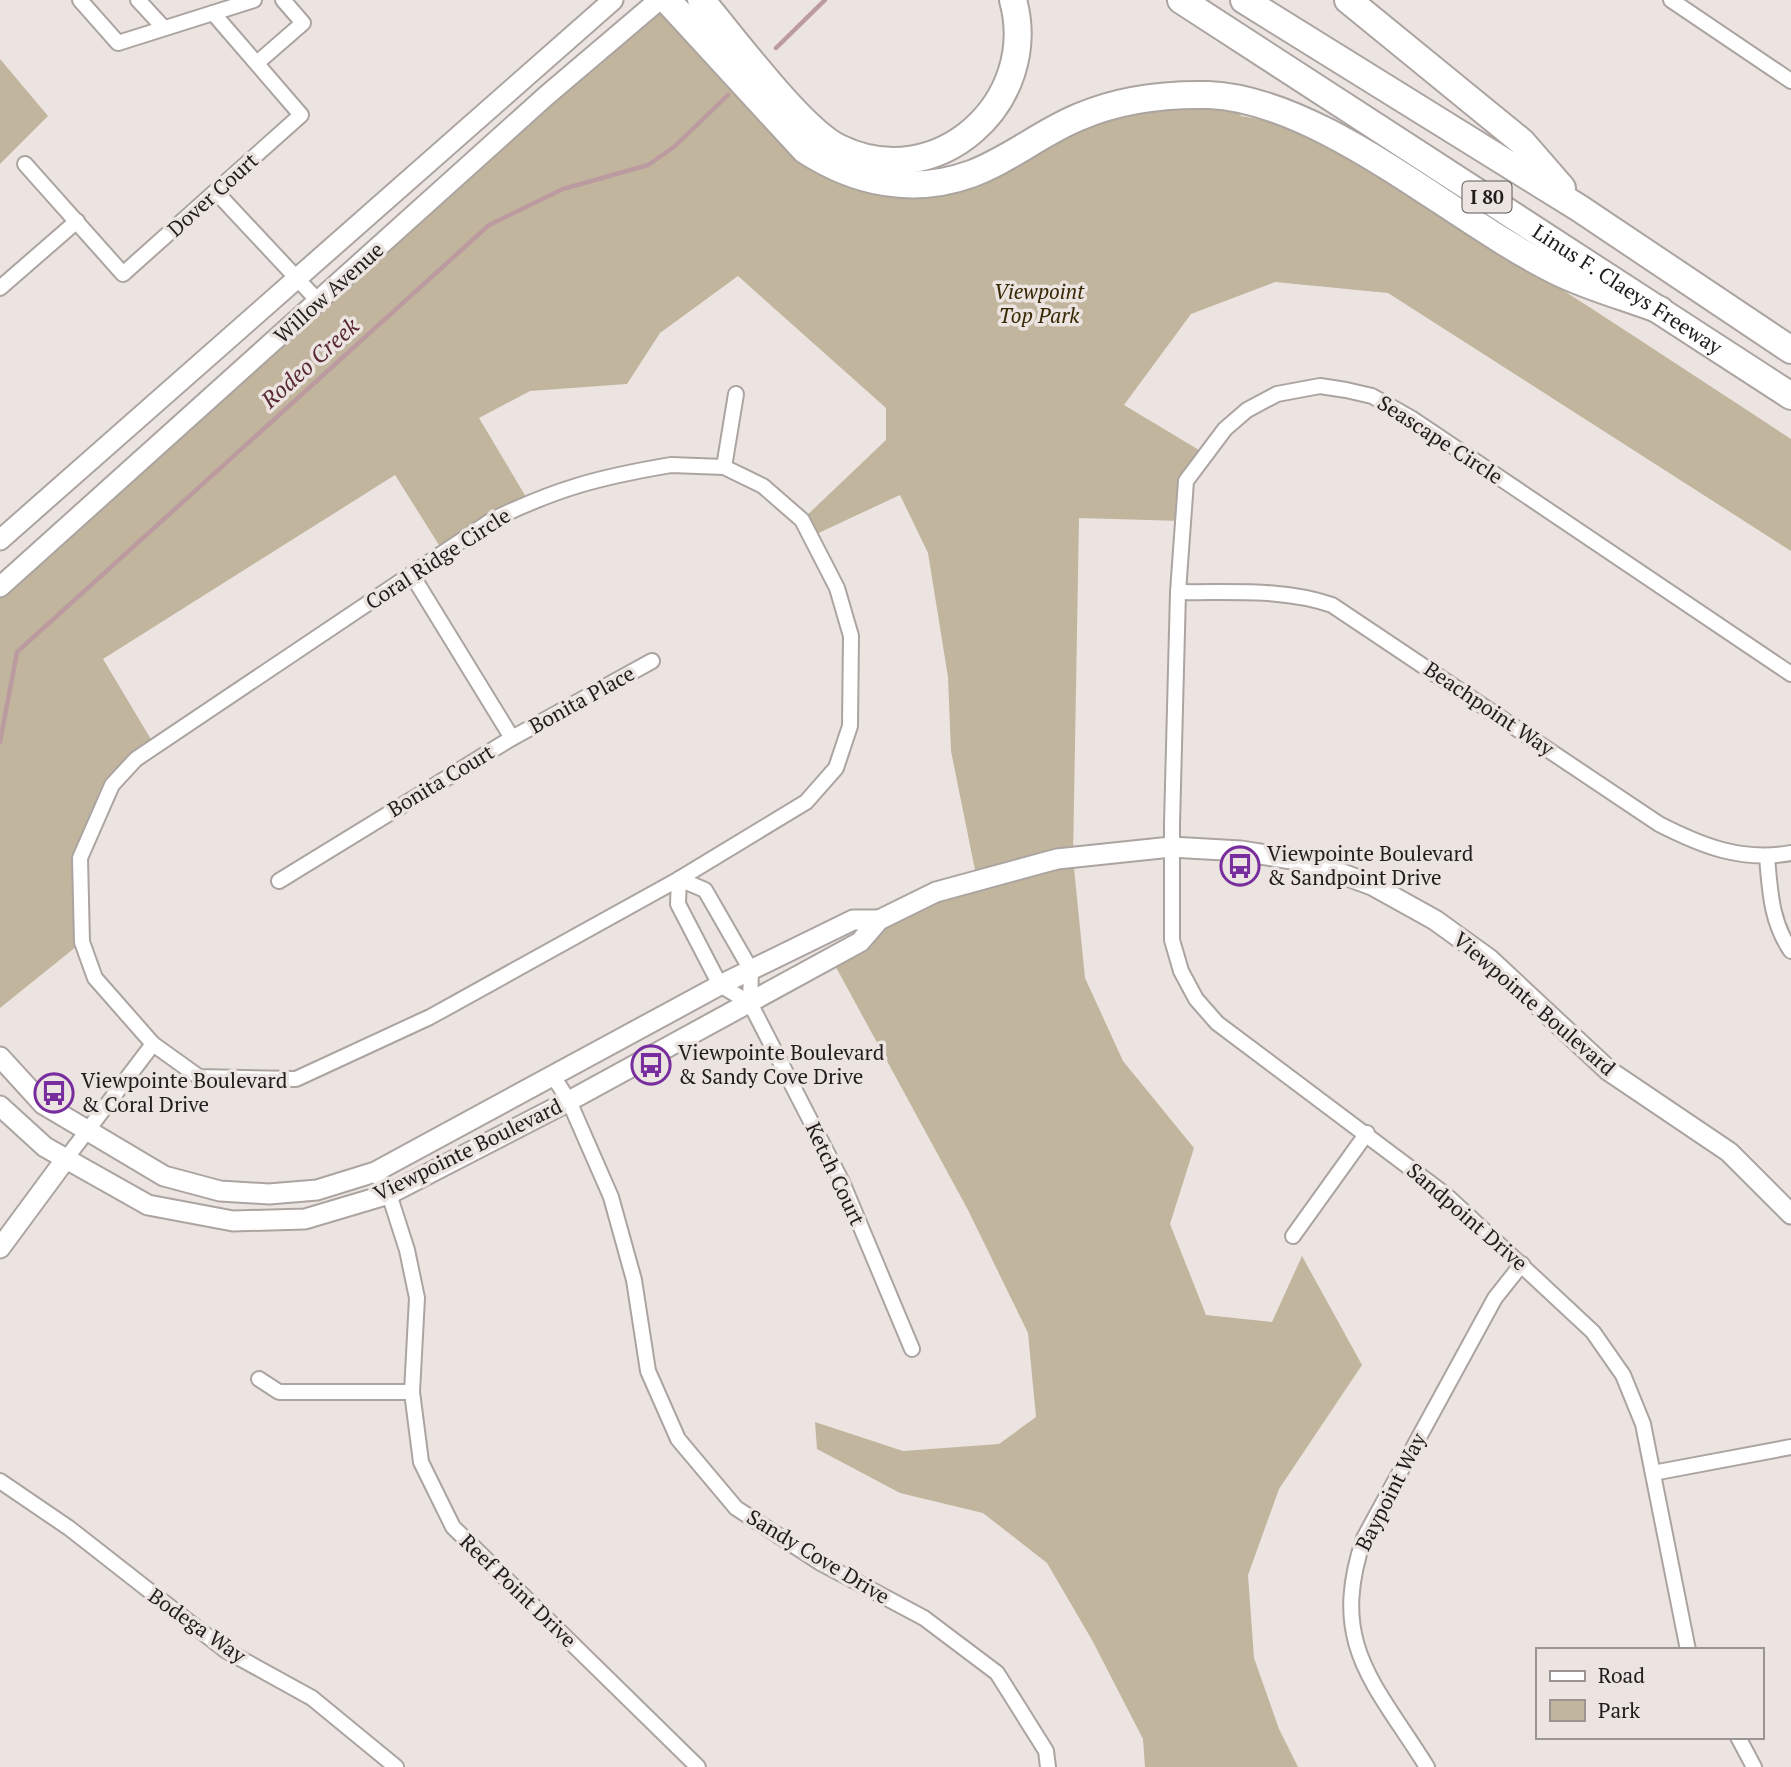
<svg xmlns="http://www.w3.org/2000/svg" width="1791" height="1767" font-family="'PT Serif',serif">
<rect width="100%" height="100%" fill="#ece4e1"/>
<g fill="#c1b59d">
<path d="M 659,0 L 794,139 L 935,184 L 1079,117 L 1233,100 L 1241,116 C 1309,125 1368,170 1425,205 C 1550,279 1670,360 1791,439 L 1791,551 L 1388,293 L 1275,282 L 1191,314 L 1124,405 L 1204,453 L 1186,481 L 1182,521 L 1079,518 L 1073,858 L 1085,978 L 1123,1061 L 1194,1148 L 1170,1224 L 1206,1315 L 1272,1322 L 1302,1256 L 1362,1365 L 1279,1489 L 1248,1575 L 1254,1658 L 1279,1729 L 1298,1767 L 1145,1767 L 1143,1739 L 1092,1640 L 1047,1563 L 983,1513 L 900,1493 L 817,1449 L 815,1422 L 903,1451 L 999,1444 L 1036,1417 L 1028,1333 L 968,1210 L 831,958 L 879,920 L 977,880 L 951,751 L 948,677 L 928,553 L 900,495 L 810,537 L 802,520 L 886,440 L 886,408 L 738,276 L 660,333 L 627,384 L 530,391 L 479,418 L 529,502 L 444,553 L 395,475 L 103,659 L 155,746 L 112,785 L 80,858 L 82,942 L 0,1008 L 0,587 Z"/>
<path d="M 0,59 L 48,116 L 0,164 Z"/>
</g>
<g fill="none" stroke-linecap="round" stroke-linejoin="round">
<g stroke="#bc9ba0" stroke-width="4.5">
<path d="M 776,48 L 825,0"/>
<path d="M 0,742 L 17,652 L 489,225 L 563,189 L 648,165 L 674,147 L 728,95"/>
</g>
<g stroke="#aba4a0" stroke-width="18">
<g id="minor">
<path d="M 138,0 L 163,27"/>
<path d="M 1671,0 L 1791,81"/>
<path d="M 213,13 L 254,0"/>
<path d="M 257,63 L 303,23 L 283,0"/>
<path d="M 25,164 L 123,274 L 301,115 L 213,13 L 118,43 L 80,0"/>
<path d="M 217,193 L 319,302"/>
<path d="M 0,288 L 77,221"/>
<path d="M 671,465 L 724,467 L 763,486 L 802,520 L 837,588 L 851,636 L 850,726 L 836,768 L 806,802 L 679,879 L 430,1017 L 296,1079 L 199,1077 L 153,1044 L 95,978 L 82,942 L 80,858 L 112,785 L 136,759 L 492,520 C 558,488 600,477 671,465 Z"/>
<path d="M 724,467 L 736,394"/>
<path d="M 412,575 L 512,738"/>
<path d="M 1178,592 C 1230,593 1283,588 1332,605 L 1659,824 C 1702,846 1742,862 1791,853"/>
<path d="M 1767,857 C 1770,891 1771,922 1791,951"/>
<path d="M 679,879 L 705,890 L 751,970 L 750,1003 L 720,985 L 678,904 Z"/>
<path d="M 279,881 L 512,738 L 652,661"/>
<path d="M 750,1003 L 842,1182 L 912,1349"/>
<path d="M 553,1076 L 569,1101 L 611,1197 L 634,1280 L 648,1371 L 678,1439 L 736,1508 L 819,1562 L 924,1618 L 997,1673 L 1046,1751 L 1048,1767"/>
<path d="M 65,1160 L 153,1044"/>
<path d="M 375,1172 L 389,1194 L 407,1250 L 417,1298 L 412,1392 L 421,1462 L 453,1527 L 698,1767"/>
<path d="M 1293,1236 L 1367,1133"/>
<path d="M 259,1379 L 279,1392 L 412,1392"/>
<path d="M 1653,1473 L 1791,1447"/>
<path d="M 0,1481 L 69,1528 L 225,1650 L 312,1698 L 396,1767"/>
<path d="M 1688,1650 L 1643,1424 L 1623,1375 L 1593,1332 L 1446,1195 L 1217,1023 L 1196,999 L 1181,971 L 1172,940 L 1172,824 L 1178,592 L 1186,481 L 1225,429 L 1247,410 L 1277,394 L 1320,386 L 1346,390 L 1372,396 L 1411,418 L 1791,674"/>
<path d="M 1738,1737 L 1754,1767"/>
<path d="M 1427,1767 C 1374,1682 1328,1644 1364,1538 L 1495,1298 L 1522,1264"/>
</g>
</g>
<g stroke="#aba4a0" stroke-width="23">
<g id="tertiary">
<path d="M 0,540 L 613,0"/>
<path d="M 0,587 L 546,96 L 659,0"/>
<path d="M 0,1057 L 43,1104 L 164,1176 L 220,1191 L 269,1194 L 317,1190 L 375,1172 L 720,985 L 853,920 L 879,920"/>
<path d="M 0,1106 L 45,1147 L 148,1205 L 233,1221 L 305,1219 L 389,1194 L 569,1101 L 860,942 L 879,920 L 936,892 L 1057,859 L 1171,847 L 1241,851 L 1310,862 L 1372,885 L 1435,920 L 1489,959 L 1609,1071 L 1729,1152 L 1791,1214"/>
<path d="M 0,1248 L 65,1160"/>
</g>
</g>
<g stroke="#aba4a0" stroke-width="30">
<g id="motorway">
<path d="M 667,0 L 805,150 C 856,183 913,195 971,174 C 1009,160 1042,132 1079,117 C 1120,99 1164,94 1209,95 C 1323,100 1454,221 1556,271 C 1588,287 1626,297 1660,310"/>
<path d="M 701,0 C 732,36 800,129 839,148 C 937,196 1041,102 1013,0"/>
<path id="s1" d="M 1181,0 L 1791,396"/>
<path d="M 1244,0 L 1579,208 L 1791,350"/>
<path d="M 1348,0 L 1522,142 L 1562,188"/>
</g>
</g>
<use href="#minor" stroke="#fff" stroke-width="14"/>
<use href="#tertiary" stroke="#fff" stroke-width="19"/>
<use href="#motorway" stroke="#fff" stroke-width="26"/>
</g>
<defs>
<g id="bus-ring" transform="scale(2.0125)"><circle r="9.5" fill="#ece4e1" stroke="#782d9f" stroke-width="1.5"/><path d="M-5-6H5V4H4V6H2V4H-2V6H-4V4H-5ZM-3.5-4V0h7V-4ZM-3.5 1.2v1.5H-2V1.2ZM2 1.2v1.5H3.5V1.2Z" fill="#782d9f"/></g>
</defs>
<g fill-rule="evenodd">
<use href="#bus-ring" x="1240" y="866"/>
<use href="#bus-ring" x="651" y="1065"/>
<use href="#bus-ring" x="54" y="1093"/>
</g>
<g text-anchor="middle" stroke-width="7" stroke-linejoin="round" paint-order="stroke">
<rect fill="#ece4e1" stroke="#5d5957" stroke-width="2" x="1462.5" y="181.5" width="49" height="31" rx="5"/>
<g font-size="19" font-weight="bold" fill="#201d1c">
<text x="1487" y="204">I 80</text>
</g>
<g font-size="21" fill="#201d1c" stroke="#ece4e1">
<text transform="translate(213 195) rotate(-42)" y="7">Dover Court</text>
<text dy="7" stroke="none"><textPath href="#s1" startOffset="532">Linus F. Claeys Freeway</textPath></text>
<text transform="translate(329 293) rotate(-42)" y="7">Willow Avenue</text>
<text transform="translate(1440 440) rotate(33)" y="7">Seascape Circle</text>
<text transform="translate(438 559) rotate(-33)" y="7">Coral Ridge Circle</text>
<text transform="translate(582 700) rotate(-29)" y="7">Bonita Place</text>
<text transform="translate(1489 709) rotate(34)" y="7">Beachpoint Way</text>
<text transform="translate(441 781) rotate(-31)" y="7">Bonita Court</text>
<text transform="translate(1534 1004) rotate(41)" y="7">Viewpointe Boulevard</text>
<text transform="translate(468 1150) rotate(-26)" y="7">Viewpointe Boulevard</text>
<text transform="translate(835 1174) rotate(65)" y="7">Ketch Court</text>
<text transform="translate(1467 1217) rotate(41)" y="7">Sandpoint Drive</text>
<text transform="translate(1391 1492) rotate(-63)" y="7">Baypoint Way</text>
<text transform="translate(818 1557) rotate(31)" y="7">Sandy Cove Drive</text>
<text transform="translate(518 1591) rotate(44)" y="7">Reef Point Drive</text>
<text transform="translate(197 1626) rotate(35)" y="7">Bodega Way</text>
</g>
<g font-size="21" font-style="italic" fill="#372803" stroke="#ece4e1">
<text x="1039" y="299">Viewpoint<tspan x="1039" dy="24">Top Park</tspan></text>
</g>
<g font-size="21" fill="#201d1c" stroke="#ece4e1" text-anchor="start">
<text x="1267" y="861">Viewpointe Boulevard<tspan x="1267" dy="24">&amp; Sandpoint Drive</tspan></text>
<text x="678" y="1060">Viewpointe Boulevard<tspan x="678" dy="24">&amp; Sandy Cove Drive</tspan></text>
<text x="81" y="1088">Viewpointe Boulevard<tspan x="81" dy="24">&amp; Coral Drive</tspan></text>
</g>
<g font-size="23" font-style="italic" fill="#582933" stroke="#ece4e1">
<text transform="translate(310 363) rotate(-42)" y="8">Rodeo Creek</text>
</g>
</g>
<rect x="1536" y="1648" width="228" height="91" fill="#ece4e1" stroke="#9a9492" stroke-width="2"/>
<rect x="1550" y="1671" width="35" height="10" fill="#ffffff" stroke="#9a9492" stroke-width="2"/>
<text x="1598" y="1683" font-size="21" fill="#201d1c">Road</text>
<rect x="1550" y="1700" width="35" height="21" fill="#c1b59d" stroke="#9a9492" stroke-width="2"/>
<text x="1598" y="1718" font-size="21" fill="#201d1c">Park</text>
</svg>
